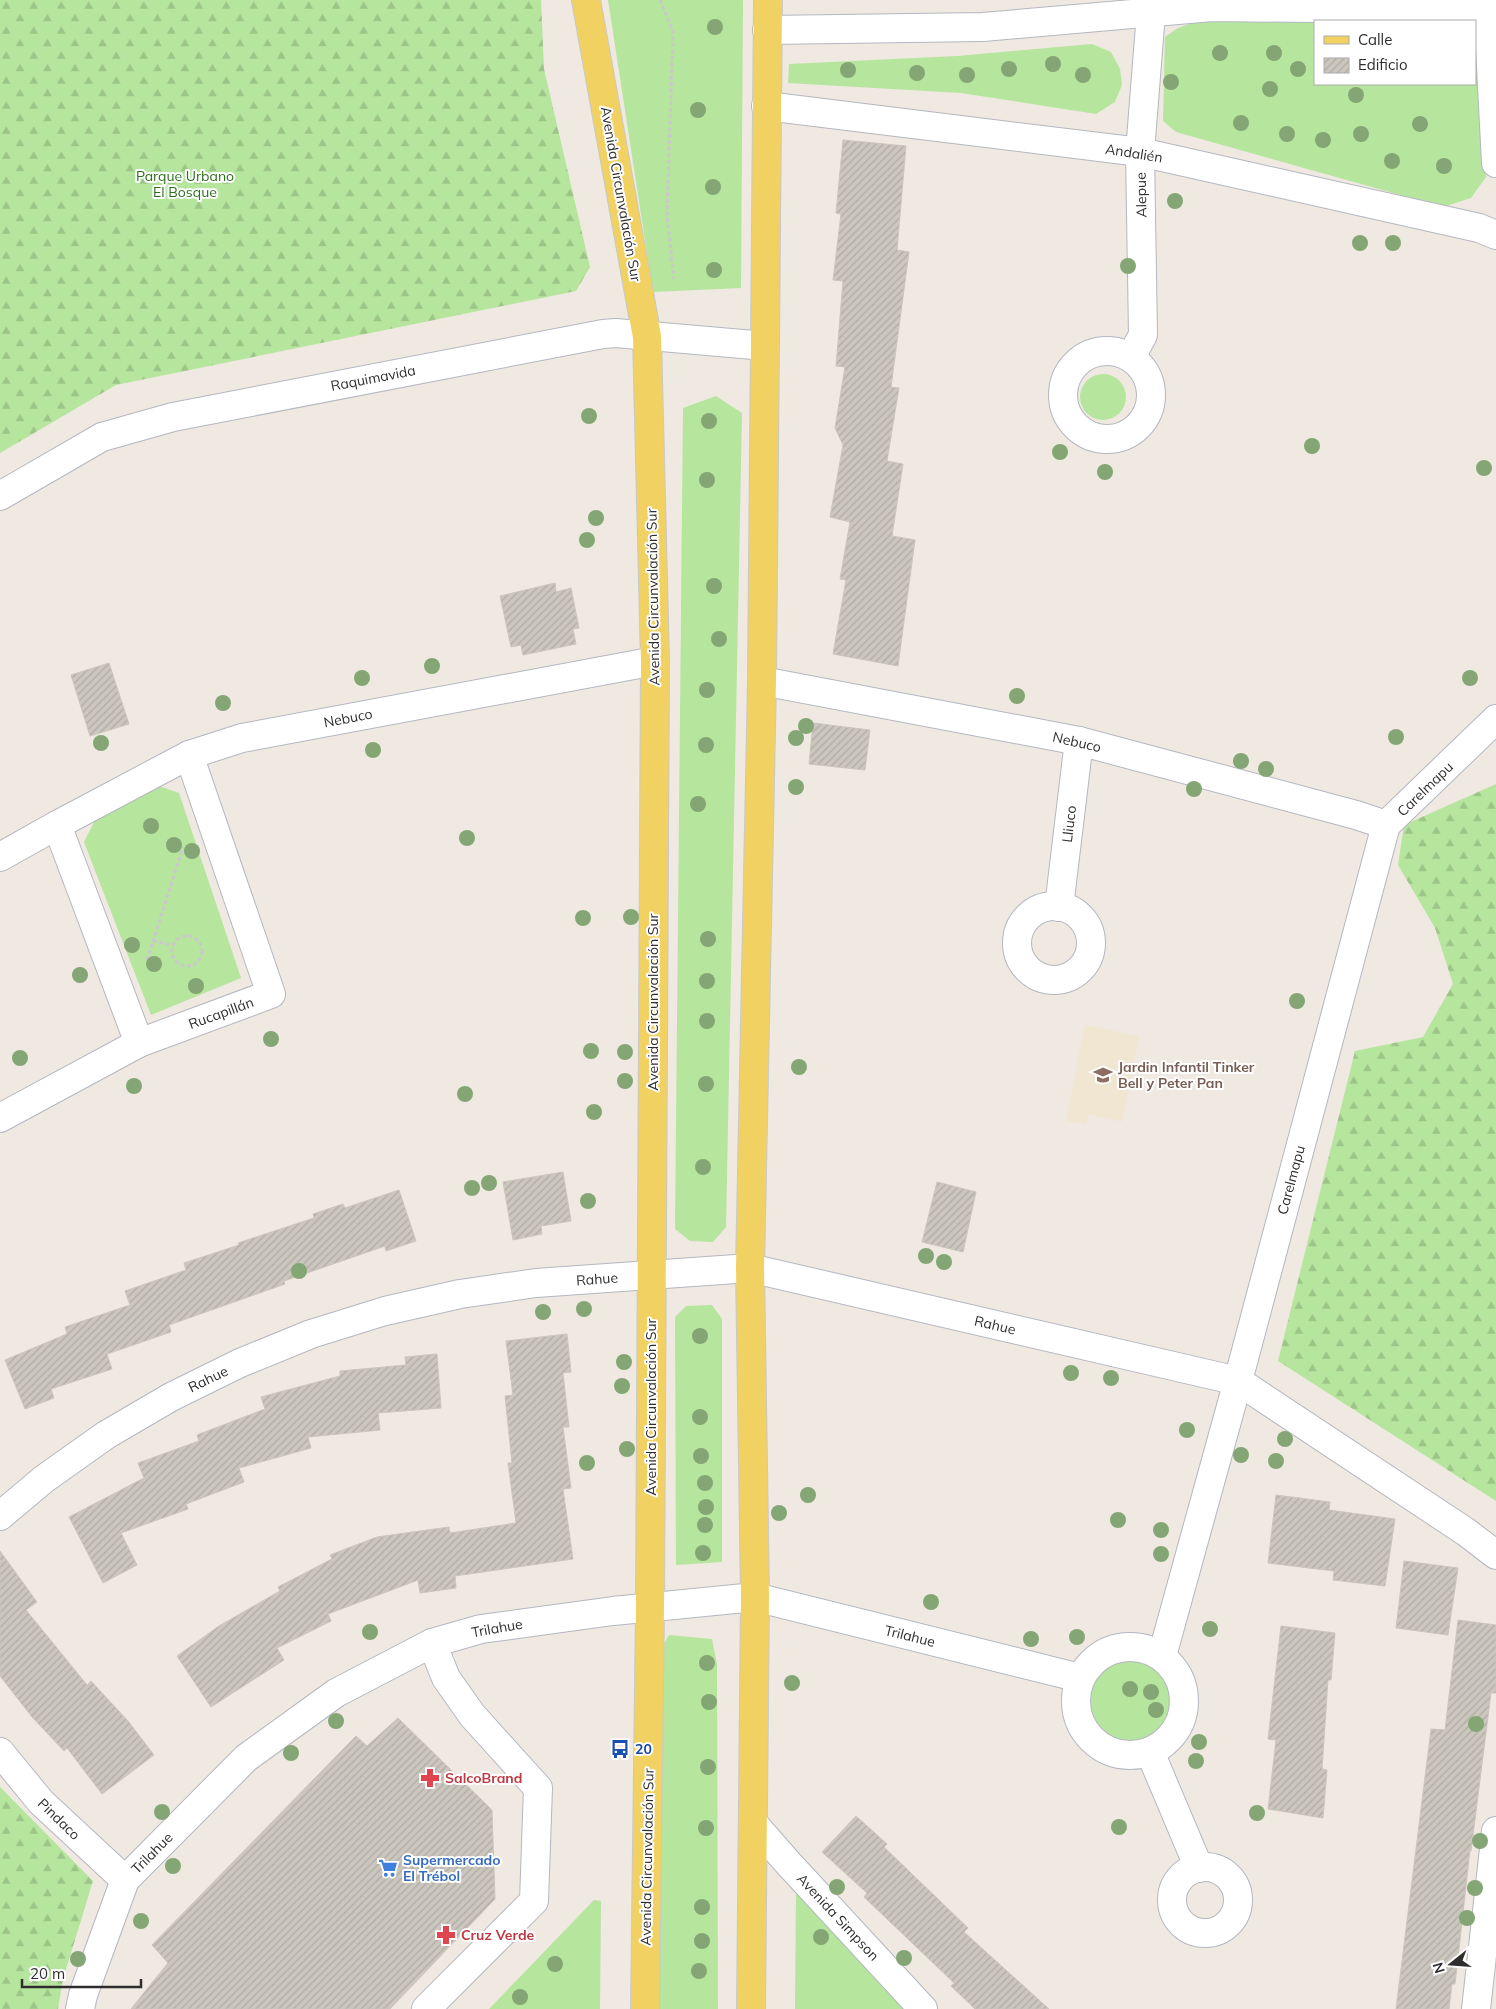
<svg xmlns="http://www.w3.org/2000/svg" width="1496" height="2009" font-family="Mulish,sans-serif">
<defs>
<pattern id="forest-firs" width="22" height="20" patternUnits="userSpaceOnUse" patternTransform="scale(1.25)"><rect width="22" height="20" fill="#b6e59e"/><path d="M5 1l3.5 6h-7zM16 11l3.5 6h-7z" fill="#9dc588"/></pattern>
<pattern id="building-hatch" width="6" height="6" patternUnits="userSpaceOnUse" patternTransform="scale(1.25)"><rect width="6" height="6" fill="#cbc7bf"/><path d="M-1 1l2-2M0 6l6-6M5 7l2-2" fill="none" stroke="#afaba4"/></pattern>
</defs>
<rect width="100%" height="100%" fill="#efe9e1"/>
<path fill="#f0e6d1" d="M 1085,1025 L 1139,1036 L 1122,1122 L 1088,1114 L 1086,1124 L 1066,1121 Z"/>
<g fill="#b6e59e">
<path d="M 608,0 L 743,0 L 741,288 L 653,292 Z"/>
<path d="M 1203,19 L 1315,21 L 1315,84 L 1475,84 L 1475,58 L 1486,177 L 1471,198 L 1443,207 L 1176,132 L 1163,121 L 1165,37 L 1178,28 Z"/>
<path d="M 1092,44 L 1111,52 L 1120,69 L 1122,85 L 1115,102 L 1096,114 L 961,93 L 788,83 L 789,64 L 957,56 Z"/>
<circle cx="1103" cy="397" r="23"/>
<path d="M 716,396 L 742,413 L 726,1227 L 713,1242 L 690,1241 L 675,1229 L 683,408 Z"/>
<path d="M 159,786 L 179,793 L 241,978 L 151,1015 L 84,842 L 96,818 Z"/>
<path d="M 712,1305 L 722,1319 L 722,1562 L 676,1565 L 675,1317 L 686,1306 Z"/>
<path d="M 669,1635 L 712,1639 L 717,1664 L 718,2009 L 655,2009 L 658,1654 Z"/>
<circle cx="1130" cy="1704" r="43"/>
<path d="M 796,1891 L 909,2009 L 795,2009 Z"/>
<path d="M 594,1900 L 601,1901 L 600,2009 L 489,2009 Z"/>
</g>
<g fill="url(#forest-firs)">
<path d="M 0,0 L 541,0 L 544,69 L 590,267 L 576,291 L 116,385 L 0,453 Z"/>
<path d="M 1496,784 L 1496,1501 L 1278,1361 L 1355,1051 L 1423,1037 L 1453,984 L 1435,928 L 1398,865 L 1404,825 Z"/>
<path d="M 0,1787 L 93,1881 L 63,1979 L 58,2009 L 0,2009 Z"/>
</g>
<g fill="url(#building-hatch)" stroke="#cbc5ba">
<path d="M 843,140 L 906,146 L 897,250 L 909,252 L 891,387 L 899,388 L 887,461 L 903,464 L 892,536 L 915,540 L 898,666 L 833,654 L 846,580 L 840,579 L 850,522 L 830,517 L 843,445 L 835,428 L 845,367 L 836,366 L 843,281 L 833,280 L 841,214 L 836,213 Z"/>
<path d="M 555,583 L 556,592 L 571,588 L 579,628 L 573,629 L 576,644 L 523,655 L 521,645 L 511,647 L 500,596 Z"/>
<path d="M 109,663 L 129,724 L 90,736 L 71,675 Z"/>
<path d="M 813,723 L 870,730 L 865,770 L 809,764 Z"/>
<path d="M 563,1172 L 571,1221 L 541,1226 L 542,1234 L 513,1240 L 503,1182 Z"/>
<path d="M 937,1182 L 976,1192 L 963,1252 L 922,1242 Z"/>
<path d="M 399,1190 L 416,1241 L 386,1251 L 385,1246 L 284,1281 L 285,1284 L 169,1325 L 171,1332 L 107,1354 L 112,1369 L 51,1389 L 54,1398 L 25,1409 L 5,1360 L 67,1334 L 65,1327 L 130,1305 L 125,1291 L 186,1270 L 184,1263 L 239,1245 L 238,1243 L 314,1218 L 313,1214 L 343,1204 L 345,1208 Z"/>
<path d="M 567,1334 L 571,1372 L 563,1373 L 569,1427 L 563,1427 L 571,1488 L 563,1489 L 573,1559 L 455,1576 L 456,1588 L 420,1593 L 418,1580 L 328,1614 L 331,1621 L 277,1648 L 284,1660 L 211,1707 L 177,1656 L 219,1626 L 280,1591 L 278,1587 L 332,1559 L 330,1555 L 377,1537 L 449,1527 L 450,1533 L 516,1523 L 508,1463 L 512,1463 L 505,1396 L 513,1395 L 506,1341 Z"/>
<path d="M 437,1354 L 441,1408 L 378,1413 L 380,1430 L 308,1437 L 311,1448 L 239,1468 L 244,1482 L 186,1504 L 188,1509 L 121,1533 L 137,1565 L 103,1583 L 69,1517 L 144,1478 L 138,1463 L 199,1441 L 197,1435 L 265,1409 L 261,1397 L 340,1376 L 340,1371 L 406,1365 L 405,1357 Z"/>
<path d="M 1276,1495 L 1330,1502 L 1329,1510 L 1395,1519 L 1385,1586 L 1333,1580 L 1334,1571 L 1268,1563 Z"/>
<path d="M 0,1551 L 37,1602 L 26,1610 L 87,1685 L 91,1681 L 128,1721 L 154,1755 L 102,1794 L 67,1748 L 64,1751 L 32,1717 L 0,1676 Z"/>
<path d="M 1404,1561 L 1458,1568 L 1448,1635 L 1396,1628 Z"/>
<path d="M 1458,1620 L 1496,1625 L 1496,1693 L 1491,1693 L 1471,1851 L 1470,1850 L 1455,1984 L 1452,1984 L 1449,2009 L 1396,2009 L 1431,1729 L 1445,1730 Z"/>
<path d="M 1281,1626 L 1335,1633 L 1331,1680 L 1328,1680 L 1322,1769 L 1327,1770 L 1323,1818 L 1268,1809 L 1276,1740 L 1268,1739 Z"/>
<path d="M 398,1718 L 492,1810 L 495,1899 L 390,2009 L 131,2009 L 168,1963 L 152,1945 L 356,1736 L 367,1746 Z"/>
<path d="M 856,1816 L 887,1844 L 884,1847 L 968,1928 L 964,1932 L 1049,2009 L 975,2009 L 951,1986 L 954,1983 L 864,1897 L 867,1893 L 822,1852 Z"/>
</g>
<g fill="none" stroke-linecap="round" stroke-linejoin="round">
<g stroke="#b4b7c1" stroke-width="30">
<g id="minor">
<path d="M 1489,0 L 1488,9 L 1496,163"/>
<path d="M 767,30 L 983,27 L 1212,7 L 1496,10"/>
<path d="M 766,106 L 1140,152 L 1479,228 L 1496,235"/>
<circle cx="1107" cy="395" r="44"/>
<path d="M 1131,357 L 1143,335 L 1140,152 L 1152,0"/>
<path d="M 0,496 L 102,437 L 173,417 L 603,334 L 616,333 L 765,346"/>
<path d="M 762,681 L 1079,741 L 1356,815 L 1386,825"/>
<path d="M 1496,719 L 1386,825 L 1238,1381 L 1466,1532 L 1496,1555"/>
<path d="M 0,857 L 57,825"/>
<circle cx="1054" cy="943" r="37"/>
<path d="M 1059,907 L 1079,741"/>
<path d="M 139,1043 L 57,825 L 189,755 L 242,738 L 655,661"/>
<path d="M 0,1118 L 139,1043 L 271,994 L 189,755"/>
<path d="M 0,1516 L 44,1479 L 106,1435 L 171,1397 L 240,1363 L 311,1334 L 385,1311 L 460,1294 L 536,1283 L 750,1268 L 1238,1381 L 1162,1656"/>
<circle cx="1130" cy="1701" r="54"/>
<path d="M 0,1752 L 41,1802 L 125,1880"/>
<path d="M 1150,1752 L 1199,1868"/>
<path d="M 753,1823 L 789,1864 L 923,2009"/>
<circle cx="1205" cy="1900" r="33"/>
<path d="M 80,2009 L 83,1995 L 125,1880 L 246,1758 L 336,1693 L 432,1643 L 481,1629 L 613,1611 L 755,1597 L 1080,1678"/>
<path d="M 426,2009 L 534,1901 L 538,1788 L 472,1715 L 446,1678 L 432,1643"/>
<path d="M 1476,2009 L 1496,1831"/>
</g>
</g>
<g stroke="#c9c9c9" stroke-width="30">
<g id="major">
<path d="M 586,0 L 647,337 L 655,661 L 650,1608 L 645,2009"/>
<path d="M 751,2009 L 755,1597 L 750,1268 L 762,681 L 768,0"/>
</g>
</g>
<g stroke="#c9c9c9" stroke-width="3" stroke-dasharray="4 2.5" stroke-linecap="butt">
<path d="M 660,0 L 673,31 L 667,216 L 674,279"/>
<circle cx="187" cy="951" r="15"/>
<path d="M 153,941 L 172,945"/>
<path d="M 147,960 L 183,847"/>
</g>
<use href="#minor" stroke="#fff" stroke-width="28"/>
<use href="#major" stroke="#f2d163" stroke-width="28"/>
</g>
<g fill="#84a574">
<circle cx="715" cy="27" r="8"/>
<circle cx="1220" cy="53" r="8"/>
<circle cx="1274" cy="53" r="8"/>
<circle cx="1053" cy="64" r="8"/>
<circle cx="1009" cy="69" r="8"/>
<circle cx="1298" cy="69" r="8"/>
<circle cx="848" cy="70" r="8"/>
<circle cx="917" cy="73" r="8"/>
<circle cx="967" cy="75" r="8"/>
<circle cx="1083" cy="75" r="8"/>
<circle cx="1171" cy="82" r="8"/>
<circle cx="1270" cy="89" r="8"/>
<circle cx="1356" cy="95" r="8"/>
<circle cx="698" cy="110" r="8"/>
<circle cx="1241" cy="123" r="8"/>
<circle cx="1420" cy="124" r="8"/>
<circle cx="1287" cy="134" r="8"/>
<circle cx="1361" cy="134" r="8"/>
<circle cx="1323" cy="140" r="8"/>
<circle cx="1392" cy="161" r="8"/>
<circle cx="1444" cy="166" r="8"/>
<circle cx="713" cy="187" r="8"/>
<circle cx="1175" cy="201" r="8"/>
<circle cx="1360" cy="243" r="8"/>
<circle cx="1393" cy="243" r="8"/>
<circle cx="1128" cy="266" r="8"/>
<circle cx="714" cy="270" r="8"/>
<circle cx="589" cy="416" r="8"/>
<circle cx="709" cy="421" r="8"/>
<circle cx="1312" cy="446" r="8"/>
<circle cx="1060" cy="452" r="8"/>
<circle cx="1484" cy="468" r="8"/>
<circle cx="1105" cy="472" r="8"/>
<circle cx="707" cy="480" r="8"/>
<circle cx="596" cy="518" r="8"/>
<circle cx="587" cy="540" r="8"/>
<circle cx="714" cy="586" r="8"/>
<circle cx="719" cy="639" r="8"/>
<circle cx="432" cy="666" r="8"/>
<circle cx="362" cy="678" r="8"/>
<circle cx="1470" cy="678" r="8"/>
<circle cx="707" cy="690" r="8"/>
<circle cx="1017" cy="696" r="8"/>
<circle cx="223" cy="703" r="8"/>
<circle cx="806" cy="726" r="8"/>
<circle cx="1396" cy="737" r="8"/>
<circle cx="796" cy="738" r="8"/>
<circle cx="101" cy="743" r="8"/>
<circle cx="706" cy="745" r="8"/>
<circle cx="373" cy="750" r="8"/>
<circle cx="1241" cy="761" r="8"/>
<circle cx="1266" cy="769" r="8"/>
<circle cx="796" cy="787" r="8"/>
<circle cx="1194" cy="789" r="8"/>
<circle cx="698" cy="804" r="8"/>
<circle cx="151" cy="826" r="8"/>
<circle cx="467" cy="838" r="8"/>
<circle cx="174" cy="845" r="8"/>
<circle cx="192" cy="851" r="8"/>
<circle cx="631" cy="917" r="8"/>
<circle cx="583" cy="918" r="8"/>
<circle cx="708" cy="939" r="8"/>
<circle cx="132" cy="945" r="8"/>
<circle cx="154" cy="964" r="8"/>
<circle cx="80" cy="975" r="8"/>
<circle cx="707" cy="981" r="8"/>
<circle cx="196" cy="986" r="8"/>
<circle cx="1297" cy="1001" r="8"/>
<circle cx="707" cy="1021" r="8"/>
<circle cx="271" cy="1039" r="8"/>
<circle cx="591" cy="1051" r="8"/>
<circle cx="625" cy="1052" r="8"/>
<circle cx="20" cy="1058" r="8"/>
<circle cx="799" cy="1067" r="8"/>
<circle cx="625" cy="1081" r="8"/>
<circle cx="706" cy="1084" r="8"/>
<circle cx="134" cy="1086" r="8"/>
<circle cx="465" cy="1094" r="8"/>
<circle cx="594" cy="1112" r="8"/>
<circle cx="703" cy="1167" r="8"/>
<circle cx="489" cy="1183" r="8"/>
<circle cx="472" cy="1188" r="8"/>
<circle cx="588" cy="1201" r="8"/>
<circle cx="926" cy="1256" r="8"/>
<circle cx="944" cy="1262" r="8"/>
<circle cx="299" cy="1271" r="8"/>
<circle cx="584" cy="1309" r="8"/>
<circle cx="543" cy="1312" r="8"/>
<circle cx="700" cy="1336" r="8"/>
<circle cx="624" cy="1362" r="8"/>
<circle cx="1071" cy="1373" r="8"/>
<circle cx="1111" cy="1378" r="8"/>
<circle cx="622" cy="1386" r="8"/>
<circle cx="700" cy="1417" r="8"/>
<circle cx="1187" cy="1430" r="8"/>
<circle cx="1285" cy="1439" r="8"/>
<circle cx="627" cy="1449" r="8"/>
<circle cx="1241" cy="1455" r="8"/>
<circle cx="701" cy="1456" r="8"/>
<circle cx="1276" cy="1461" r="8"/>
<circle cx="587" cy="1463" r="8"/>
<circle cx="705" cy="1483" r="8"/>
<circle cx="808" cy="1495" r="8"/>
<circle cx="706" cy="1507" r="8"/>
<circle cx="779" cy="1513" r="8"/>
<circle cx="1118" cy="1520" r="8"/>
<circle cx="705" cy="1525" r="8"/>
<circle cx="1161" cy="1530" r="8"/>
<circle cx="703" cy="1553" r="8"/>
<circle cx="1161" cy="1554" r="8"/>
<circle cx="931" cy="1602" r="8"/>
<circle cx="1210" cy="1629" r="8"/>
<circle cx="370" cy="1632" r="8"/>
<circle cx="1077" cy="1637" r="8"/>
<circle cx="1031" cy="1639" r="8"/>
<circle cx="707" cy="1663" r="8"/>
<circle cx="792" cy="1683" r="8"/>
<circle cx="1130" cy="1689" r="8"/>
<circle cx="1151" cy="1692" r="8"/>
<circle cx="709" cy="1702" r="8"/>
<circle cx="1156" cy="1710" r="8"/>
<circle cx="336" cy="1721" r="8"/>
<circle cx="1476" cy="1724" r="8"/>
<circle cx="1199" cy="1742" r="8"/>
<circle cx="291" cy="1753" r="8"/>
<circle cx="1196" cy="1761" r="8"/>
<circle cx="708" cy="1767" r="8"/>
<circle cx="162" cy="1812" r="8"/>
<circle cx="1257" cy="1813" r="8"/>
<circle cx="1119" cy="1827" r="8"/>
<circle cx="706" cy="1828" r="8"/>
<circle cx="1480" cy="1841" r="8"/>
<circle cx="173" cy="1866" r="8"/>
<circle cx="837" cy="1887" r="8"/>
<circle cx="1475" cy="1888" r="8"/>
<circle cx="702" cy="1907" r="8"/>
<circle cx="1467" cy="1918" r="8"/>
<circle cx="141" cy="1921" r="8"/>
<circle cx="821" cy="1937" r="8"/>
<circle cx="702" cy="1941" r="8"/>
<circle cx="904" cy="1958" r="8"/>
<circle cx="78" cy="1959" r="8"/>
<circle cx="555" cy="1964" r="8"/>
<circle cx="699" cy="1971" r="8"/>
<circle cx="520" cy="1997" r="8"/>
</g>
<defs>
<g id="school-bare" transform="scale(1.5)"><path d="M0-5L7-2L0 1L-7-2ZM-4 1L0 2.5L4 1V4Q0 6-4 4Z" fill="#8d6e63" stroke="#fff" stroke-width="2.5" paint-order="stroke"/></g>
<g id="bus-bare" transform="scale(1.5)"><path d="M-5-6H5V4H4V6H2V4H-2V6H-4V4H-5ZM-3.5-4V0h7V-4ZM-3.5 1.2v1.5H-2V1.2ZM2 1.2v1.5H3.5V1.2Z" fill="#1a4fb4" stroke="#fff" stroke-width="2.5" paint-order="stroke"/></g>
<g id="pharmacy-bare" transform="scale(1.5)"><path d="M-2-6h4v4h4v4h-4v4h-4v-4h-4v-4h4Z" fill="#e0444e" stroke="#fff" stroke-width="2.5" paint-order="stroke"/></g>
<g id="supermarket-bare" transform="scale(1.5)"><path d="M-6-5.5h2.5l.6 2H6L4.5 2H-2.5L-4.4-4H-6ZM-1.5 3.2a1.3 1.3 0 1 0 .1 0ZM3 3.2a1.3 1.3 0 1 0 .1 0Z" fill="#3f7fe0" stroke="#fff" stroke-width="2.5" paint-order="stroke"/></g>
</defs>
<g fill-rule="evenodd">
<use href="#school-bare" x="1103" y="1075"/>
<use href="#bus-bare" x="620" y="1749"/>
<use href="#pharmacy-bare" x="430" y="1778"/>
<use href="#supermarket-bare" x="388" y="1868"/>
<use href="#pharmacy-bare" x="446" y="1935"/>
</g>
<g text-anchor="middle" stroke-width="4" stroke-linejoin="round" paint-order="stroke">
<g font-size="14" fill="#2e2e2e" stroke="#fff">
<text transform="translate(1134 153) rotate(9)" y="5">Andalién</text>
<text transform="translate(621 194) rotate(80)" y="5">Avenida Circunvalación Sur</text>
<text transform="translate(1141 195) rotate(-91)" y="5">Alepue</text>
<text transform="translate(373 378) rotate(-11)" y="5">Raquimavida</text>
<text transform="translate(653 597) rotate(-91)" y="5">Avenida Circunvalación Sur</text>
<text transform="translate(348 718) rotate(-11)" y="5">Nebuco</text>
<text transform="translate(1077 742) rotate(13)" y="5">Nebuco</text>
<text transform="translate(1425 789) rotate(-44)" y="5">Carelmapu</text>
<text transform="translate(1069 824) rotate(-83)" y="5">Lliuco</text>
<text transform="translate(653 1002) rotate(-90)" y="5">Avenida Circunvalación Sur</text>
<text transform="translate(221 1013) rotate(-20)" y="5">Rucapillán</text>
<text transform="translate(1291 1180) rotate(-75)" y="5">Carelmapu</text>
<text transform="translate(597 1279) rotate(-4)" y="5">Rahue</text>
<text transform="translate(995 1325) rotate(13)" y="5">Rahue</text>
<text transform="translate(208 1379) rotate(-26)" y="5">Rahue</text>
<text transform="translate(651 1407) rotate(-90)" y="5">Avenida Circunvalación Sur</text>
<text transform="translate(497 1628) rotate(-10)" y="5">Trilahue</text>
<text transform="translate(910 1636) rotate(14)" y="5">Trilahue</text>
<text transform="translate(59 1819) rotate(44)" y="5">Pindaco</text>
<text transform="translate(152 1853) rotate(-45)" y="5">Trilahue</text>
<text transform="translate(647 1857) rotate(-89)" y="5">Avenida Circunvalación Sur</text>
<text transform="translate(838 1917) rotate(47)" y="5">Avenida Simpson</text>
</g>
<g font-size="14" fill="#2c6e1b" stroke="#fff">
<text x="185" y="181">Parque Urbano<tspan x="185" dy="16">El Bosque</tspan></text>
</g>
<g font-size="14" font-weight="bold" fill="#785e54" stroke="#fff" text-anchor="start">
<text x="1118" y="1072">Jardin Infantil Tinker<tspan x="1118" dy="16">Bell y Peter Pan</tspan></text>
</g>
<g font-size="14" font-weight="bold" fill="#164399" stroke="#fff" text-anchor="start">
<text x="635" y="1754">20</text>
</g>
<g font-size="14" font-weight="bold" fill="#be3a42" stroke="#fff" text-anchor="start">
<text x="445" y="1783">SalcoBrand</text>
<text x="461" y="1940">Cruz Verde</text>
</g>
<g font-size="14" font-weight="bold" fill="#366cbe" stroke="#fff" text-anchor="start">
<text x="403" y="1865">Supermercado<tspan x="403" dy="16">El Trébol</tspan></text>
</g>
</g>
<rect x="1314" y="20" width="162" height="65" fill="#ffffff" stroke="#ababab"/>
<rect x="1324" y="36" width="25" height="8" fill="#f2d163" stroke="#ababab"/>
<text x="1358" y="45" font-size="15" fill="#2e2e2e">Calle</text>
<rect x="1324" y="58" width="25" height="15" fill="url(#building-hatch)" stroke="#ababab"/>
<text x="1358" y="70" font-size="15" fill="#2e2e2e">Edificio</text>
<g transform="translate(1451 1964) rotate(253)" stroke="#ffffff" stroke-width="4" paint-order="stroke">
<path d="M0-4L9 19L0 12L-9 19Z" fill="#2e2e2e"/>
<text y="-8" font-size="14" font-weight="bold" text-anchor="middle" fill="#2e2e2e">N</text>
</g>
<path d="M22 1979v8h119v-8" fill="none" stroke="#2e2e2e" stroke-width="2.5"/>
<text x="30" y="1979" font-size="15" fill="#2e2e2e" stroke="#ffffff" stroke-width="4" paint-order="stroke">20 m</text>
</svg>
